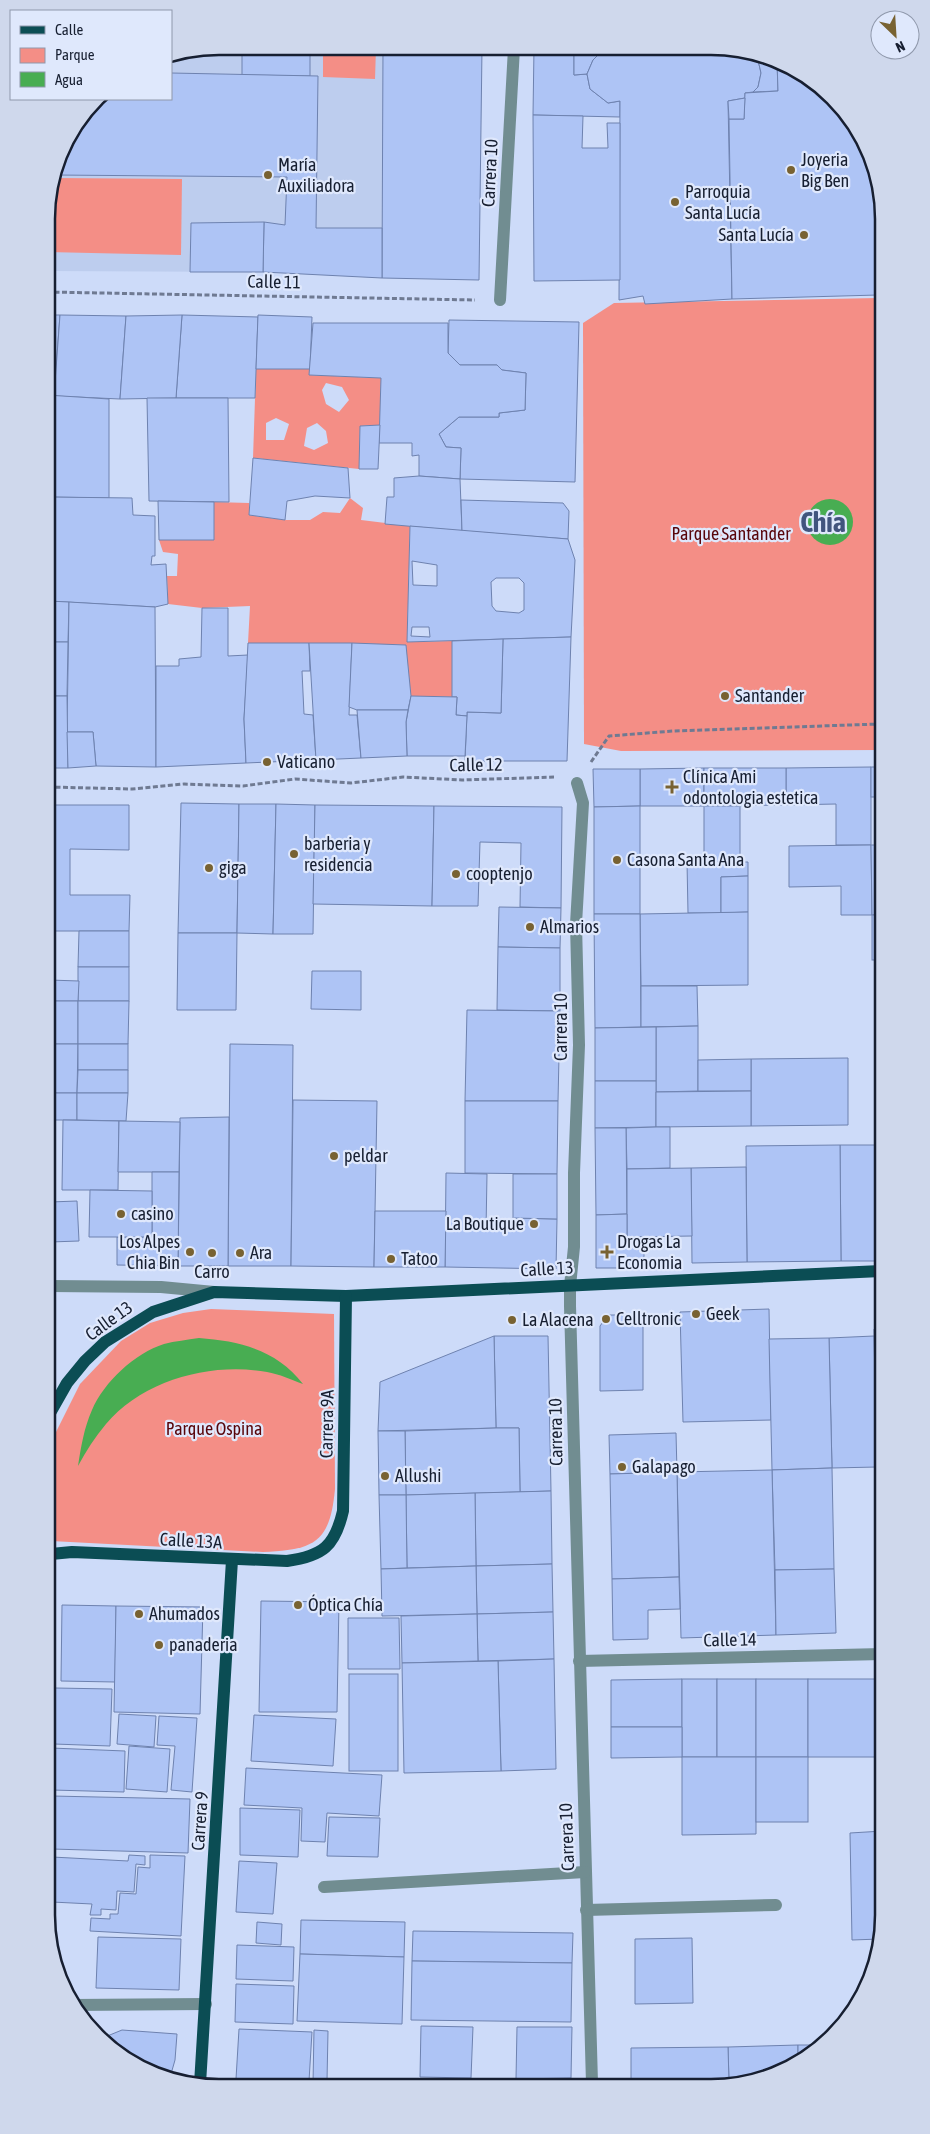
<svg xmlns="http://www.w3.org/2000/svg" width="930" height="2134" font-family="'Asap Condensed',sans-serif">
<rect width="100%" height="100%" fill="#cddbf9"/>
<path fill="#bdcdee" d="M 219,46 L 482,48 L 479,280 L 263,272 L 47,271 L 47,207 L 64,142 L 98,99 L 171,99 L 171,56 Z"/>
<g fill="#f48e86" fill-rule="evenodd">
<path d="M 323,47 L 376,47 L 375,79 L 323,77 Z"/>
<path d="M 55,178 L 182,179 L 181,255 L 47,252 L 47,207 Z"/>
<path d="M 878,298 L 880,750 L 621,751 L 584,744 L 583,323 L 614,303 Z"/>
<path d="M 256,369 L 310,369 L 310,375 L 381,378 L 380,425 L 360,426 L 359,469 L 253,458 ZM 326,383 L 342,387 L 349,400 L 339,412 L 326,404 L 322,390 ZM 276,418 L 289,424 L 284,440 L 266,440 L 266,423 ZM 317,423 L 326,431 L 328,443 L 314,450 L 304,446 L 307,428 Z"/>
<path d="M 350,498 L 363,508 L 361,520 L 410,526 L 407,642 L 452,641 L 452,697 L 411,696 L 405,645 L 248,643 L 250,606 L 202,608 L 168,604 L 167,576 L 177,576 L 178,554 L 163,552 L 159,540 L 214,540 L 214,502 L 249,503 L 249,515 L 285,520 L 310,520 L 323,512 L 340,513 Z"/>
<path d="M 211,1309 L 334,1314 L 335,1489 C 330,1542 315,1550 263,1552 L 51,1541 L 50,1444 L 80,1384 L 121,1341 L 150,1323 L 183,1313 Z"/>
</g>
<g fill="#48ad52">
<circle cx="830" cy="522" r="23"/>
<path d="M 199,1338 C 240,1341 277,1350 303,1384 C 292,1380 279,1374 267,1372 C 211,1362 143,1380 106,1424 C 95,1437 86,1451 78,1466 C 81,1447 84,1428 92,1410 C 104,1382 135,1353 164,1344 C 175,1341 187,1340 199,1338 Z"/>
</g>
<g fill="#aec4f5" stroke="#6e82af" fill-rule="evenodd">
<path d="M 242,46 L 310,47 L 310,76 L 242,75 Z"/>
<path d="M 383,47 L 482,48 L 479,280 L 382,278 Z"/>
<path d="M 534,48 L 574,48 L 574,75 L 587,74 L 590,89 L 608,103 L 620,101 L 620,117 L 533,115 Z"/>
<path d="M 574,48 L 609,49 L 604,49 L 593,60 L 587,74 L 574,75 Z"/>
<path d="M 604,49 L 744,50 L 758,60 L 761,73 L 758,87 L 753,92 L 745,93 L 745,98 L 728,101 L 732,299 L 645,304 L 643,296 L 619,300 L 620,101 L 608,103 L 590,89 L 587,74 L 593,60 Z"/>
<path d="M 747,51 L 777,61 L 778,91 L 753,92 L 758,87 L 761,73 L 758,60 Z"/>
<path d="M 777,61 L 788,64 L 833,97 L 878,175 L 878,295 L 732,299 L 729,119 L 744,119 L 745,93 L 778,91 Z"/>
<path d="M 171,73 L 318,76 L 316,228 L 382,228 L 382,278 L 263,272 L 264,222 L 285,225 L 287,177 L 55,175 L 64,142 L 98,99 L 171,99 Z"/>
<path d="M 745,98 L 744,119 L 729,119 L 728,101 Z"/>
<path d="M 533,115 L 583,116 L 582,148 L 608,148 L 607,123 L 620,123 L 620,280 L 534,281 Z"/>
<path d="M 264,222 L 263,272 L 190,272 L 191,223 Z"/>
<path d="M 47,315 L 60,315 L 54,396 L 47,395 Z"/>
<path d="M 60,315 L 126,316 L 120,399 L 54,396 Z"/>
<path d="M 182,315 L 258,317 L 255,398 L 176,398 Z"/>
<path d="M 182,315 L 176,398 L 120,399 L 126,316 Z"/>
<path d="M 258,315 L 312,317 L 310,369 L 256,369 Z"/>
<path d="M 449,320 L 579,322 L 575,482 L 460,479 L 461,448 L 446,447 L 439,434 L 459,417 L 499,417 L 499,413 L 525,410 L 526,373 L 502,370 L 497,365 L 460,365 L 448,353 Z"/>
<path d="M 313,323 L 448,323 L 448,353 L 460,365 L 497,365 L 502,370 L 526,373 L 525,410 L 499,413 L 499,417 L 459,417 L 439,434 L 446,447 L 461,448 L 460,479 L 419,476 L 419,455 L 412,456 L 412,443 L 379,443 L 381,378 L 309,375 Z"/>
<path d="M 47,395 L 109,399 L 109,498 L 48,497 Z"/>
<path d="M 147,398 L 228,398 L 229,502 L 149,501 Z"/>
<path d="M 380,425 L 378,469 L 359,469 L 360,426 Z"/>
<path d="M 253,458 L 348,468 L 350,498 L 315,496 L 287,501 L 285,520 L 249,515 Z"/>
<path d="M 419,476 L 460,479 L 462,531 L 385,524 L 387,497 L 394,497 L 394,478 Z"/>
<path d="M 48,497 L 132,498 L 133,515 L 155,516 L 155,556 L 152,556 L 151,565 L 166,564 L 168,604 L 155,607 L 48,601 Z"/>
<path d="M 461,500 L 563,503 L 569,511 L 568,539 L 462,531 Z"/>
<path d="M 158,501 L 214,502 L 214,540 L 159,540 Z"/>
<path d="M 410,526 L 568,539 L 575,560 L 571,637 L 407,642 ZM 412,561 L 437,565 L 437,586 L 413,585 ZM 496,578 L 519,578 L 524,583 L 524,610 L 519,613 L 496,611 L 492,606 L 491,582 ZM 412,627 L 429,627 L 430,637 L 411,636 Z"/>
<path d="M 48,601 L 69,602 L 68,642 L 48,642 Z"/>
<path d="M 69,602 L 155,607 L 156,767 L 96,766 L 93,732 L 67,732 Z"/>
<path d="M 202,608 L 228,608 L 228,656 L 248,655 L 244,719 L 246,763 L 156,767 L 156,666 L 179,666 L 179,659 L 201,657 Z"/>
<path d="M 571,637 L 567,761 L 465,761 L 467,712 L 501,713 L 503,639 Z"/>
<path d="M 503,639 L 501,713 L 467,712 L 467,716 L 456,715 L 457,697 L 452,697 L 452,641 Z"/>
<path d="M 48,642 L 68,642 L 67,696 L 48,696 Z"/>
<path d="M 248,643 L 309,643 L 310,671 L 302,671 L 304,714 L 313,715 L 316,760 L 246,763 L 244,719 Z"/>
<path d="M 309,643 L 352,643 L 349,715 L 357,715 L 361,758 L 316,760 Z"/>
<path d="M 352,643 L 406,645 L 411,696 L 408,710 L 357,710 L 349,707 Z"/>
<path d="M 48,696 L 67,696 L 68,768 L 48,768 Z"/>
<path d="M 411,696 L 457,697 L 456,715 L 467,716 L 465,756 L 407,756 L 406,722 Z"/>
<path d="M 357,710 L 408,710 L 406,722 L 407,756 L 361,758 Z"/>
<path d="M 67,732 L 93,732 L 96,766 L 68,768 Z"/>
<path d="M 871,767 L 871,845 L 836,845 L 836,804 L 786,805 L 786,768 Z"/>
<rect x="871" y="767" width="9" height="30"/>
<path d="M 704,768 L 704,806 L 640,806 L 640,769 Z"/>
<path d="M 704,768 L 786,768 L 786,805 L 704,806 Z"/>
<path d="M 593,769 L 640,769 L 640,806 L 594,807 Z"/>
<path d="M 181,803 L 239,804 L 237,933 L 178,933 Z"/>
<path d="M 239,804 L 276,804 L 273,934 L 237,933 Z"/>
<path d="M 276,804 L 315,805 L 313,934 L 273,934 Z"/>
<path d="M 48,805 L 129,805 L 129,850 L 70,849 L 70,895 L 130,895 L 129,931 L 49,931 Z"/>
<path d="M 315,805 L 434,806 L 432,906 L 313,904 Z"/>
<path d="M 434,806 L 562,807 L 561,908 L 520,907 L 521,843 L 480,842 L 478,906 L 432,906 Z"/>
<path d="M 640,806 L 640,914 L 594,914 L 594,807 Z"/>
<rect x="704" y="806" width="36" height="56"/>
<path d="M 871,845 L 872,915 L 841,915 L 841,886 L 789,887 L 789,846 Z"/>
<path d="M 871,845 L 880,845 L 880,915 L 872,915 Z"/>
<path d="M 687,862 L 748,862 L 748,876 L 721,877 L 721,913 L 688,913 Z"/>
<path d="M 748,876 L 748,912 L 721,913 L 721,877 Z"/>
<path d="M 499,907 L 561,908 L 560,948 L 498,947 Z"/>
<path d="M 748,912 L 748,985 L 641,986 L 640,914 Z"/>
<path d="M 594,914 L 640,914 L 641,1027 L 595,1028 Z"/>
<rect x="872" y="915" width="8" height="45"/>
<path d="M 79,931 L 129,931 L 129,967 L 78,967 Z"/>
<path d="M 178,933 L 237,933 L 236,1010 L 177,1010 Z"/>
<path d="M 498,947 L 560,948 L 560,1011 L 497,1010 Z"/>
<rect x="78" y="967" width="51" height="34"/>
<path d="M 312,971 L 361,971 L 361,1010 L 311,1009 Z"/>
<path d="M 49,980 L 79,981 L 78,1001 L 49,1001 Z"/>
<path d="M 641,986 L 697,986 L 698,1026 L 641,1027 Z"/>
<rect x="49" y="1001" width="29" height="43"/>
<path d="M 78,1001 L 129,1001 L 128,1044 L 78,1044 Z"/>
<path d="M 467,1010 L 560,1011 L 558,1101 L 465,1101 Z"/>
<path d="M 698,1026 L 698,1091 L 656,1092 L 656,1027 Z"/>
<path d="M 656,1027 L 656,1081 L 595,1081 L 595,1028 Z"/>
<path d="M 49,1044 L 78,1044 L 77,1093 L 49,1093 Z"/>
<rect x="78" y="1044" width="50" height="26"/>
<path d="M 230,1044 L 293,1045 L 291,1266 L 228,1266 Z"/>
<path d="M 848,1058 L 848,1125 L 751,1126 L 751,1059 Z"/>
<path d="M 751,1059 L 751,1091 L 698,1091 L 698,1060 Z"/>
<path d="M 78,1070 L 128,1070 L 128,1093 L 77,1093 Z"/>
<path d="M 595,1081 L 656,1081 L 656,1127 L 595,1128 Z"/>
<path d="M 751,1091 L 751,1126 L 656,1127 L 656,1092 Z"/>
<rect x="49" y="1093" width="28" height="27"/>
<path d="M 77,1093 L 128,1093 L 126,1121 L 77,1120 Z"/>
<path d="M 293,1100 L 377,1101 L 374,1267 L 291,1266 Z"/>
<path d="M 465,1101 L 558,1101 L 557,1174 L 465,1173 Z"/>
<path d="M 229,1117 L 228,1266 L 178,1266 L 180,1118 Z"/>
<path d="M 63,1120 L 119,1121 L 118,1190 L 62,1190 Z"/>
<path d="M 119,1121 L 180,1122 L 179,1172 L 118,1172 Z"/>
<path d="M 656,1127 L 670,1127 L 670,1168 L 627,1169 L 626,1128 Z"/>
<path d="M 595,1128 L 626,1128 L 627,1214 L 596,1215 Z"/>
<path d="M 840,1145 L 881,1145 L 881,1261 L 841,1261 Z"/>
<path d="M 840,1145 L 841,1261 L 747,1262 L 746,1146 Z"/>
<path d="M 746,1167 L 747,1262 L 692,1263 L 691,1168 Z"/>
<path d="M 691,1168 L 692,1236 L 627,1237 L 627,1169 Z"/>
<path d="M 152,1172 L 179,1172 L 178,1266 L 117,1265 L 117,1237 L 152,1237 Z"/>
<path d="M 446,1173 L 487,1174 L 486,1230 L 512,1230 L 513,1218 L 557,1219 L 556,1269 L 445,1267 Z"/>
<path d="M 513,1174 L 557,1174 L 557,1219 L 513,1218 Z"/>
<path d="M 90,1190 L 152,1191 L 152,1237 L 89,1237 Z"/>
<path d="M 77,1201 L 79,1241 L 50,1242 L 50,1202 Z"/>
<path d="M 375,1211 L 446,1211 L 445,1267 L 374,1267 Z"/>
<path d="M 627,1214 L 627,1237 L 644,1237 L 644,1268 L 596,1268 L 596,1215 Z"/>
<path d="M 769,1309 L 771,1420 L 683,1422 L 680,1312 Z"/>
<path d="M 608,1315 L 643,1315 L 643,1390 L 600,1391 L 600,1326 Z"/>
<path d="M 874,1329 L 882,1329 L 882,1440 L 876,1440 Z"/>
<path d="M 494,1336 L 548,1336 L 551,1491 L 520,1492 L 519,1428 L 496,1428 Z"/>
<path d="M 494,1336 L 496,1428 L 378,1431 L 380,1382 Z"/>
<path d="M 874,1336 L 877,1467 L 832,1468 L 829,1338 Z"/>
<path d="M 829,1338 L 832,1468 L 772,1470 L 769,1339 Z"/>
<path d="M 496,1428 L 519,1428 L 520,1492 L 406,1495 L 405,1431 Z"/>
<path d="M 378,1431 L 405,1431 L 406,1495 L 379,1495 Z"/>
<path d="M 676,1433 L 677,1472 L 610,1474 L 609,1435 Z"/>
<path d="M 832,1468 L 834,1569 L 775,1570 L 772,1470 Z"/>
<path d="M 772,1470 L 776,1635 L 681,1638 L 677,1472 Z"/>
<path d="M 677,1472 L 679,1577 L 612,1579 L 610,1474 Z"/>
<path d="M 551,1491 L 552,1564 L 476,1566 L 475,1493 Z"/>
<path d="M 475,1493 L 476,1566 L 407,1568 L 406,1495 Z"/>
<path d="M 379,1495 L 406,1495 L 407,1568 L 381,1569 Z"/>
<path d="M 552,1564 L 553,1612 L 477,1614 L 476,1566 Z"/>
<path d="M 476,1566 L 477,1614 L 382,1616 L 381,1569 Z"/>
<path d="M 834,1569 L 836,1633 L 776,1635 L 775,1570 Z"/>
<path d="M 679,1577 L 680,1609 L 648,1610 L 648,1639 L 613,1640 L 612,1579 Z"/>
<path d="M 261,1601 L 339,1602 L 337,1712 L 259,1712 Z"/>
<path d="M 62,1605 L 116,1606 L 115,1682 L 61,1681 Z"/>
<path d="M 116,1606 L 203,1607 L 200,1714 L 114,1712 Z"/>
<path d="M 553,1612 L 554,1659 L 478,1661 L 477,1614 Z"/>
<path d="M 477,1614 L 478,1661 L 402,1663 L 401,1616 Z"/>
<path d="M 348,1618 L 399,1618 L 400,1669 L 348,1669 Z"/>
<path d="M 554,1659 L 556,1769 L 501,1771 L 498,1661 Z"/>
<path d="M 498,1661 L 501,1771 L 404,1773 L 402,1663 Z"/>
<rect x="349" y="1674" width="49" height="97"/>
<path d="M 682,1679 L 682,1727 L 611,1727 L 611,1680 Z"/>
<rect x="682" y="1679" width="35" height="78"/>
<rect x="717" y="1679" width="39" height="78"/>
<rect x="756" y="1679" width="52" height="78"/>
<rect x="808" y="1679" width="75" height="78"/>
<path d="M 55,1688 L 112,1689 L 110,1746 L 54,1744 Z"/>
<path d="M 119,1714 L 156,1716 L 154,1747 L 117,1744 Z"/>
<path d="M 254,1715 L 336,1719 L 333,1766 L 251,1761 Z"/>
<path d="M 159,1716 L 197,1718 L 192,1792 L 171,1790 L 175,1746 L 157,1745 Z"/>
<path d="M 611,1727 L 682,1727 L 682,1757 L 611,1758 Z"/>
<path d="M 129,1746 L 170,1749 L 167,1792 L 126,1789 Z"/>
<path d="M 51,1748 L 125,1751 L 124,1792 L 52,1790 Z"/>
<path d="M 682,1757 L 756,1757 L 756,1834 L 682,1835 Z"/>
<rect x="756" y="1757" width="52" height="65"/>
<path d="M 246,1768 L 382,1775 L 379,1816 L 327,1813 L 325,1842 L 301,1841 L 302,1808 L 244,1805 Z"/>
<path d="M 52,1796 L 190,1799 L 188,1853 L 52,1849 Z"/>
<path d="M 240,1808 L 300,1810 L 298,1857 L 240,1855 Z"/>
<path d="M 329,1817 L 380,1818 L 378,1857 L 327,1856 Z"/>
<path d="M 883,1831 L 883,1926 L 880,1939 L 852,1940 L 850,1833 Z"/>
<path d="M 129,1855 L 145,1856 L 145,1865 L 136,1864 L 134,1892 L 117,1891 L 116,1910 L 101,1909 L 101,1915 L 90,1915 L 92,1904 L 52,1902 L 52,1857 L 128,1861 Z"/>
<path d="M 150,1855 L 185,1856 L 181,1936 L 90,1931 L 91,1918 L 110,1919 L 110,1914 L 118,1914 L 120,1893 L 136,1894 L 138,1867 L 150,1868 Z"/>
<path d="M 239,1861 L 277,1863 L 273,1914 L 236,1912 Z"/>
<path d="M 301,1920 L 405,1922 L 404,1957 L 300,1954 Z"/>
<path d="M 257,1922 L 282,1924 L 281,1945 L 256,1943 Z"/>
<path d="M 413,1931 L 573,1933 L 572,1963 L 412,1961 Z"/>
<path d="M 98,1937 L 181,1939 L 179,1990 L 96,1988 Z"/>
<path d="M 692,1938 L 693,2003 L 635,2004 L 635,1939 Z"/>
<path d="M 237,1945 L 294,1947 L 293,1981 L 236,1979 Z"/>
<path d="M 300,1954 L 404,1957 L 402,2024 L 297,2021 Z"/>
<path d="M 412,1961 L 572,1963 L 571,2022 L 411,2020 Z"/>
<path d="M 236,1984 L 294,1986 L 293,2024 L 235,2022 Z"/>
<path d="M 421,2026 L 473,2027 L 471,2078 L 420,2077 Z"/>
<path d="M 517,2027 L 572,2027 L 571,2078 L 516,2079 Z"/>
<path d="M 239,2029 L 312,2032 L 309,2081 L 236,2079 Z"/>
<path d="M 122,2030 L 177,2034 L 175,2060 L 171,2074 L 169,2076 L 105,2045 L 100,2039 Z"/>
<path d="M 314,2030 L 328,2031 L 327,2081 L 347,2082 L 347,2084 L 313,2084 Z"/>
<path d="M 798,2045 L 798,2064 L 755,2082 L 729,2082 L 728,2047 Z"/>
<path d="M 798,2045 L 822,2045 L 798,2064 Z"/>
<path d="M 728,2047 L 729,2082 L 631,2082 L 631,2048 Z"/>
<path d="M 234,2082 L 308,2084 L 234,2084 Z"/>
</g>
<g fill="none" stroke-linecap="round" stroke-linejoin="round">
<g stroke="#6f7a92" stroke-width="3" stroke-dasharray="5 2.5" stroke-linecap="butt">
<path d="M 47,292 L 475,300"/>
<path d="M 591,762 L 609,736 L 673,731 L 880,724"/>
<path d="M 48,787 L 132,789 L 184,784 L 243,786 L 295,779 L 351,783 L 403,777 L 462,780 L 554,777"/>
</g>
<g stroke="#718d91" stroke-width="12">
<path d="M 500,300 L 514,48"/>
<path d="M 577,783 L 583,803 L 576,924 L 579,1045 L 574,1173 L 574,1247 L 570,1286 L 570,1306 L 592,2083"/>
<path d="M 50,1286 L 161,1287 L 214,1292"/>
<path d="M 579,1661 L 883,1654"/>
<path d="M 324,1887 L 585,1872"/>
<path d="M 586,1910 L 776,1905"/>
<path d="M 72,2005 L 206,2004"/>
</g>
<g stroke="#0b4d54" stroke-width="12">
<path d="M 50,1413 L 67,1383 L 85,1361 L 105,1342 L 153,1312 L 214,1292 L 346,1296 L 881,1271"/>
<path d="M 51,1554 L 72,1552 L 287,1561 C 323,1556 335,1546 343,1511 L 346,1296"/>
<path d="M 200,2084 L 232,1560"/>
</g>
</g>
<g fill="#786232" stroke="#dfe8fc" stroke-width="2">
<circle cx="791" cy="170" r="5"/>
<circle cx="268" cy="175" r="5"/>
<circle cx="675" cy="202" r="5"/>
<circle cx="804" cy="235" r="5"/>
<circle cx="725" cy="696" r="5"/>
<circle cx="267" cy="762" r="5"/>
<path d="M669.5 779.5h5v5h5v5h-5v5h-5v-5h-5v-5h5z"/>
<circle cx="294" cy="854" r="5"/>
<circle cx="617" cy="860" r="5"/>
<circle cx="209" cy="868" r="5"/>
<circle cx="456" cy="874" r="5"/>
<circle cx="530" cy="927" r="5"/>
<circle cx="334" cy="1156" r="5"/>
<circle cx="121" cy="1214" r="5"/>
<circle cx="534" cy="1224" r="5"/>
<circle cx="190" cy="1252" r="5"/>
<path d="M604.5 1244.5h5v5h5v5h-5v5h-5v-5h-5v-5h5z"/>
<circle cx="212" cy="1253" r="5"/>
<circle cx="240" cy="1253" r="5"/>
<circle cx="391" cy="1259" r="5"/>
<circle cx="696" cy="1314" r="5"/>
<circle cx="606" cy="1319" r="5"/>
<circle cx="512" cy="1320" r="5"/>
<circle cx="622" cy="1467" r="5"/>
<circle cx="385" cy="1476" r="5"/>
<circle cx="298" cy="1605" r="5"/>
<circle cx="139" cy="1614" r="5"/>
<circle cx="159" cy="1645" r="5"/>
</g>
<g text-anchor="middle" stroke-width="4.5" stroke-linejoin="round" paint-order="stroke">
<g font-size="18" fill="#171f31" stroke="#dfe8fc" text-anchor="start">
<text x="801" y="166">Joyeria<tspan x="801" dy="21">Big Ben</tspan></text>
<text x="278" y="171">María<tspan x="278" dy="21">Auxiliadora</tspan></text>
<text x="685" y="198">Parroquia<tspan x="685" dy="21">Santa Lucía</tspan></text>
<text x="794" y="241" text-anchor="end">Santa Lucía</text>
<text x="735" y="702">Santander</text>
<text x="277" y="768">Vaticano</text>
<text x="683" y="783">Clínica Ami<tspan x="683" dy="21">odontologia estetica</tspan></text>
<text x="304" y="850">barberia y<tspan x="304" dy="21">residencia</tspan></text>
<text x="627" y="866">Casona Santa Ana</text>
<text x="219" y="874">giga</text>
<text x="466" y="880">cooptenjo</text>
<text x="540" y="933">Almarios</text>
<text x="344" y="1162">peldar</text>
<text x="131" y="1220">casino</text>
<text x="524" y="1230" text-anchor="end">La Boutique</text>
<text x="180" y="1248" text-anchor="end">Los Alpes<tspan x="180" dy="21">Chia Bin</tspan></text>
<text x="617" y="1248">Drogas La<tspan x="617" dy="21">Economia</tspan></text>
<text x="250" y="1259">Ara</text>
<text x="401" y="1265">Tatoo</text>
<text x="212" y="1278" text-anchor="middle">Carro</text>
<text x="706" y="1320">Geek</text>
<text x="616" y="1325">Celltronic</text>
<text x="522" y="1326">La Alacena</text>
<text x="632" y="1473">Galapago</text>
<text x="395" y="1482">Allushi</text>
<text x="308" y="1611">Óptica Chía</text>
<text x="149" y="1620">Ahumados</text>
<text x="169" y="1651">panaderia</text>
</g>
<g font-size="18" fill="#171f31" stroke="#dfe8fc">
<text transform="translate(490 173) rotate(-87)" y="6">Carrera 10</text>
<text transform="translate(274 282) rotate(1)" y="6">Calle 11</text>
<text transform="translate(476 765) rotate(-1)" y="6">Calle 12</text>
<text transform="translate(561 1027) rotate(-90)" y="6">Carrera 10</text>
<text transform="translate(547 1269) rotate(-3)" y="6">Calle 13</text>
<text transform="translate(109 1321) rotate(-36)" y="6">Calle 13</text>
<text transform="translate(327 1424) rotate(-89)" y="6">Carrera 9A</text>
<text transform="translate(556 1432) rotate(-91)" y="6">Carrera 10</text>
<text transform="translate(191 1541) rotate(3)" y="6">Calle 13A</text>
<text transform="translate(730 1640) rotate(-1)" y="6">Calle 14</text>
<text transform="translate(200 1821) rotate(-86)" y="6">Carrera 9</text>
<text transform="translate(567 1837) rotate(-92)" y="6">Carrera 10</text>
</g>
<g font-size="18" fill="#58050a" stroke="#dfe8fc">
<text x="731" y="540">Parque Santander</text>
<text x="214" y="1435">Parque Ospina</text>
</g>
<g font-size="28" font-weight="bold" fill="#41547e" stroke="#dfe8fc">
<text x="823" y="532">Chía</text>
</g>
</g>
<path d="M0 0H930V2134H0ZM219 55H711A164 164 0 0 1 875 219V1915A164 164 0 0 1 711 2079H219A164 164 0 0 1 55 1915V219A164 164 0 0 1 219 55Z" fill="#cfd8ec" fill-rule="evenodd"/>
<path fill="none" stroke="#171f31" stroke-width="2.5" d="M219 55H711A164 164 0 0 1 875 219V1915A164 164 0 0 1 711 2079H219A164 164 0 0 1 55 1915V219A164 164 0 0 1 219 55Z"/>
<rect x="10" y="10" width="162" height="90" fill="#dfe8fc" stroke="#8f98ab"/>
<rect x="20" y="26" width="25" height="8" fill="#0b4d54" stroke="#8f98ab"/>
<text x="55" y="35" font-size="15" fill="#171f31">Calle</text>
<rect x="20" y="48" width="25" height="15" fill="#f48e86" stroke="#8f98ab"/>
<text x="55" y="60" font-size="15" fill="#171f31">Parque</text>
<rect x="20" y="72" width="25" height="15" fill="#48ad52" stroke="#8f98ab"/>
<text x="55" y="85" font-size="15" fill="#171f31">Agua</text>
<g transform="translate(895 35) rotate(155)"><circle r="24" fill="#dfe8fc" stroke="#8f98ab"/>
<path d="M0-4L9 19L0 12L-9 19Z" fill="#786232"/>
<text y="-8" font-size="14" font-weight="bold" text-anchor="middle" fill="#171f31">N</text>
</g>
</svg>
